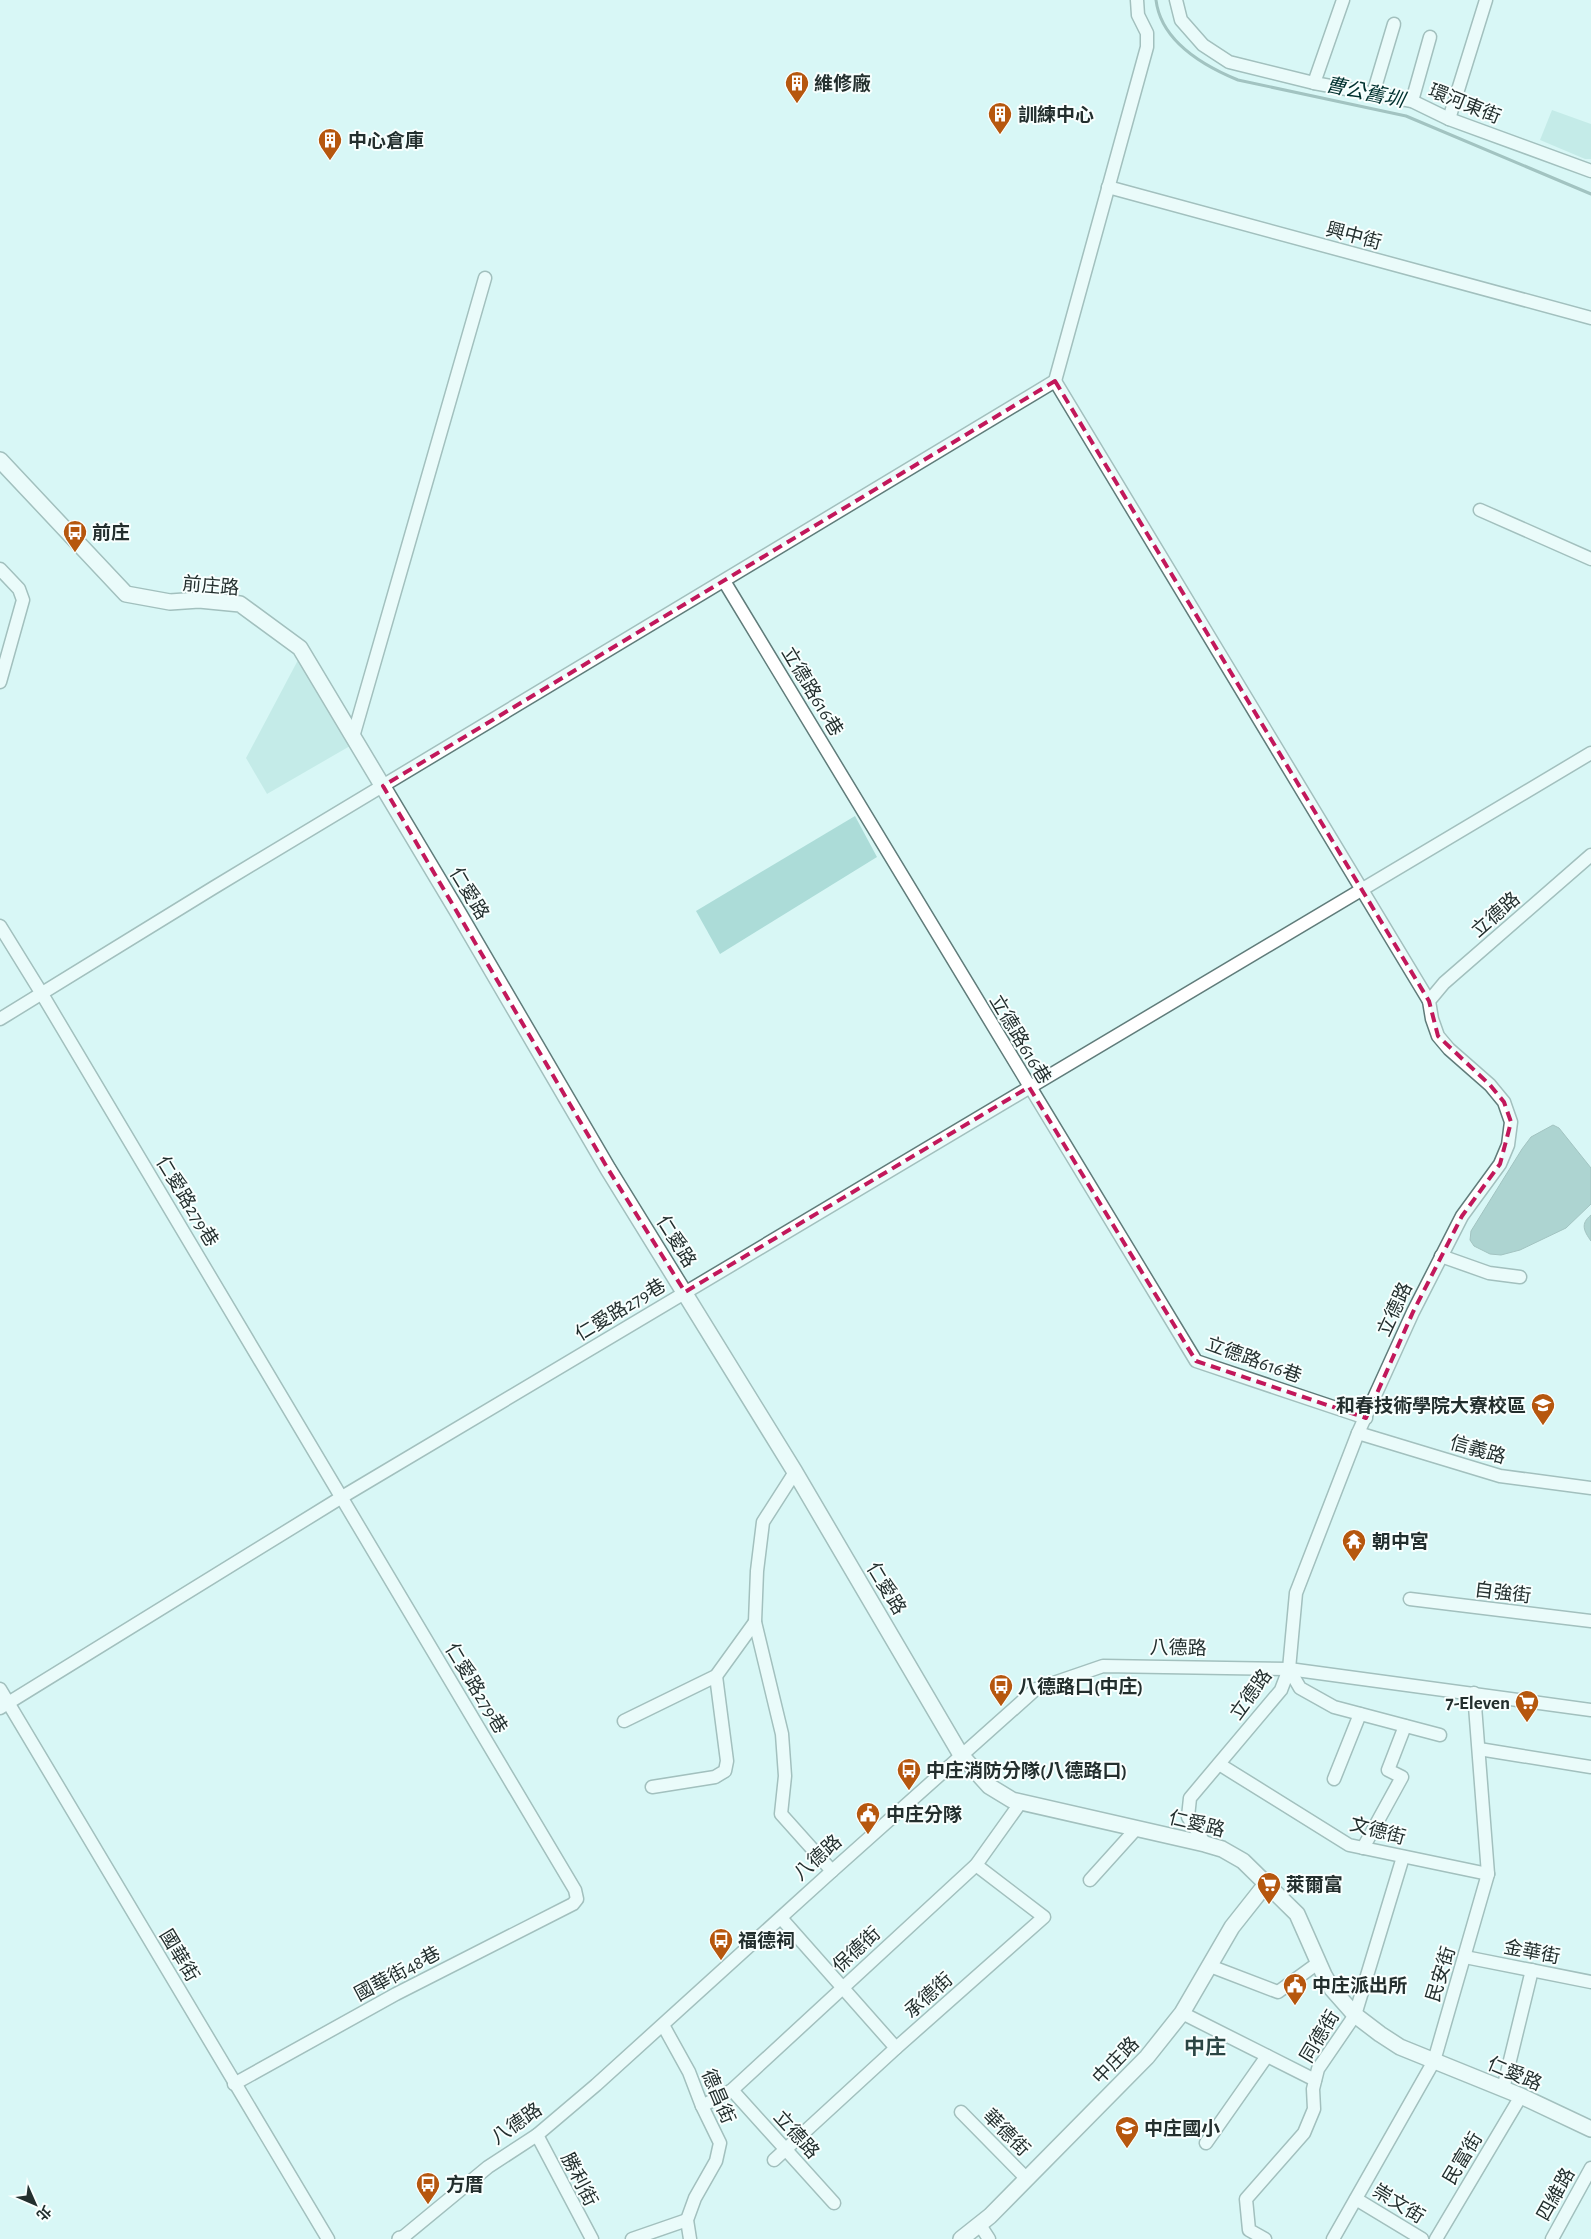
<svg xmlns="http://www.w3.org/2000/svg" width="1591" height="2239" font-family="'Alegreya Sans','Noto Sans TC',sans-serif">
<rect width="100%" height="100%" fill="#d8f7f5"/>
<g fill="#acdcd8">
<path d="M 1552,110 L 1591,124 L 1591,159 L 1585,159 L 1540,140 Z"/>
<path d="M 298,660 L 350,746 L 267,794 L 246,758 Z"/>
<path d="M 855,816 L 877,857 L 720,954 L 696,911 Z"/>
</g>
<g fill="#79a8a5" stroke="#5f8481">
<path d="M 1553,1125 L 1559,1128 L 1591,1168 L 1591,1204 L 1566,1228 L 1520,1250 L 1501,1255 L 1490,1254 L 1474,1246 L 1470,1240 L 1471,1231 L 1522,1149 L 1531,1137 Z"/>
<path d="M 1591,1215 L 1591,1241 C 1584,1231 1580,1224 1591,1215 Z"/>
</g>
<g fill="none" stroke-linecap="round" stroke-linejoin="round">
<path stroke="#5f8481" stroke-width="3" d="M 1156,0 C 1161,41 1204,66 1238,80 L 1406,116 L 1591,194"/>
<g stroke="#607c7a" stroke-width="15">
<g id="minor">
<path d="M 1176,0 L 1181,20 L 1203,45 L 1229,62 L 1314,83 L 1412,101 L 1449,119 L 1591,171"/>
<path d="M 1314,83 L 1343,0"/>
<path d="M 1373,94 L 1394,24"/>
<path d="M 1412,101 L 1430,37"/>
<path d="M 1449,119 L 1486,0"/>
<path d="M 1108,187 L 1591,318"/>
<path d="M 1055,381 L 1429,1001"/>
<path d="M 1480,510 L 1591,559"/>
<path d="M 0,569 L 19,589 L 23,600 L 0,682"/>
<path d="M 724,581 L 1196,1361 L 1366,1418"/>
<path d="M 353,737 L 485,278"/>
<path d="M 0,926 L 42,994 L 575,1890 L 577,1899 L 573,1904 L 396,1994 L 234,2084"/>
<path d="M 0,1019 L 213,888 L 1055,381 L 1147,47 L 1147,33 L 1138,15 L 1137,0"/>
<path d="M 1441,1256 L 1489,1273 L 1520,1277"/>
<path d="M 1358,1433 L 1500,1476 L 1591,1488"/>
<path d="M 795,1472 L 763,1522 L 757,1571 L 755,1622 L 782,1734 L 785,1776 L 781,1814 L 832,1871"/>
<path d="M 1410,1599 L 1591,1621"/>
<path d="M 1289,1669 L 1300,1688 L 1334,1707 L 1440,1735"/>
<path d="M 0,1689 L 328,2239"/>
<path d="M 0,1708 L 342,1497 L 1591,753"/>
<path d="M 624,1721 L 716,1676 L 755,1622"/>
<path d="M 1479,1749 L 1591,1767"/>
<path d="M 1219,1764 L 1349,1845 L 1488,1874"/>
<path d="M 1334,1779 L 1360,1714"/>
<path d="M 652,1787 L 715,1777 L 725,1771 L 727,1761 L 716,1676"/>
<path d="M 1205,1844 L 1188,1817 L 1190,1798 L 1281,1690 L 1289,1669 L 1296,1593 L 1358,1433 L 1413,1312 L 1462,1216 L 1500,1164 L 1508,1145 L 1511,1122 L 1504,1102 L 1490,1085 L 1449,1049 L 1438,1036 L 1432,1019 L 1429,1001 L 1444,983 L 1591,855"/>
<path d="M 1363,1848 L 1402,1777 L 1388,1770 L 1405,1726"/>
<path d="M 1090,1880 L 1136,1829"/>
<path d="M 781,1918 L 896,2048"/>
<path d="M 1465,1957 L 1591,1982"/>
<path d="M 1210,1966 L 1278,1992 L 1318,1963"/>
<path d="M 1182,2013 L 1315,2080"/>
<path d="M 663,2025 L 689,2072 L 702,2106 L 720,2143 L 716,2161 L 695,2198 L 687,2220 L 690,2239"/>
<path d="M 1503,2089 L 1532,1970"/>
<path d="M 732,2090 L 834,2203"/>
<path d="M 702,2106 L 732,2090 L 976,1865 L 1021,1802"/>
<path d="M 961,2112 L 1027,2179"/>
<path d="M 537,2135 L 592,2239"/>
<path d="M 1206,2143 L 1267,2056"/>
<path d="M 774,2160 L 896,2048 L 1044,1917 L 976,1865"/>
<path d="M 1356,2199 L 1422,2239"/>
<path d="M 980,2225 L 989,2239"/>
<path d="M 402,2238 L 488,2167 L 537,2135 L 596,2085 L 832,1871 L 1036,1689 L 1103,1666 L 1289,1669 L 1591,1710"/>
<path d="M 632,2239 L 687,2220"/>
<path d="M 1265,2239 L 1249,2230 L 1246,2199 L 1304,2133 L 1314,2109 L 1313,2089 L 1318,2069 L 1355,2015 L 1403,1857"/>
<path d="M 1333,2239 L 1434,2061 L 1488,1874 L 1474,1693"/>
<path d="M 1436,2239 L 1521,2096"/>
<path d="M 1552,2239 L 1591,2168"/>
</g>
</g>
<g stroke="#607c7a" stroke-width="18">
<g id="tertiary">
<path d="M 0,460 L 126,594 L 170,602 L 199,600 L 240,604 L 300,648 L 459,914 L 608,1169 L 795,1472 L 961,1755 L 989,1786 L 1012,1800 L 1205,1844 L 1222,1849 L 1243,1861 L 1297,1914 L 1324,1975 L 1332,1989 L 1355,2015 L 1380,2034 L 1400,2047 L 1521,2096 L 1591,2129"/>
<path d="M 400,2239 L 403,2239"/>
<path d="M 961,2239 L 990,2216 L 1147,2057 L 1182,2013 L 1232,1927 L 1266,1884"/>
</g>
</g>
<use href="#minor" stroke="#fff" stroke-width="12"/>
<use href="#tertiary" stroke="#fff" stroke-width="15"/>
</g>
<path d="M0 0H1591V2239H0ZM 1055,381 L 1429,1001 L 1438,1036 L 1490,1085 L 1504,1102 L 1511,1122 L 1500,1164 L 1462,1216 L 1413,1312 L 1366,1418 L 1196,1361 L 1029,1087 L 685,1292 L 608,1169 L 383,786 Z" fill="#d8f7f5" fill-opacity=".55" fill-rule="evenodd"/>
<path fill="none" stroke="#c2185b" stroke-width="4" stroke-dasharray="10 6" stroke-linejoin="round" d="M 1055,381 L 1429,1001 L 1438,1036 L 1490,1085 L 1504,1102 L 1511,1122 L 1500,1164 L 1462,1216 L 1413,1312 L 1366,1418 L 1196,1361 L 1029,1087 L 685,1292 L 608,1169 L 383,786 Z"/>
<defs>
<g id="building-pin" transform="scale(1.25)"><path d="M0 17L-7.5 6A9.5 9.5 0 1 1 7.5 6Z" fill="#b6570e" stroke="#f8fffe"/><path d="M-4-6H4V6H1V3H-1V6H-4ZM-2.5-4.3h1.7v1.8h-1.7ZM.8-4.3h1.7v1.8H.8ZM-2.5-1h1.7V.8h-1.7ZM.8-1h1.7V.8H.8Z" fill="#fff"/></g>
<g id="bus-pin" transform="scale(1.25)"><path d="M0 17L-7.5 6A9.5 9.5 0 1 1 7.5 6Z" fill="#b6570e" stroke="#f8fffe"/><path d="M-5-6H5V4H4V6H2V4H-2V6H-4V4H-5ZM-3.5-4V0h7V-4ZM-3.5 1.2v1.5H-2V1.2ZM2 1.2v1.5H3.5V1.2Z" fill="#fff"/></g>
<g id="university-pin" transform="scale(1.25)"><path d="M0 17L-7.5 6A9.5 9.5 0 1 1 7.5 6Z" fill="#b6570e" stroke="#f8fffe"/><path d="M0-5L7-2L0 1L-7-2ZM-4 1L0 2.5L4 1V4Q0 6-4 4Z" fill="#fff"/></g>
<g id="temple-pin" transform="scale(1.25)"><path d="M0 17L-7.5 6A9.5 9.5 0 1 1 7.5 6Z" fill="#b6570e" stroke="#f8fffe"/><path d="M0-6L5-2H3V0L6.5 2.5H4V6H1.5V3h-3V6H-4V2.5H-6.5L-3 0V-2H-5Z" fill="#fff"/></g>
<g id="supermarket-pin" transform="scale(1.25)"><path d="M0 17L-7.5 6A9.5 9.5 0 1 1 7.5 6Z" fill="#b6570e" stroke="#f8fffe"/><path d="M-6-5.5h2.5l.6 2H6L4.5 2H-2.5L-4.4-4H-6ZM-1.5 3.2a1.3 1.3 0 1 0 .1 0ZM3 3.2a1.3 1.3 0 1 0 .1 0Z" fill="#fff"/></g>
<g id="civic-pin" transform="scale(1.25)"><path d="M0 17L-7.5 6A9.5 9.5 0 1 1 7.5 6Z" fill="#b6570e" stroke="#f8fffe"/><path d="M-.6-6.5H3V-4.5H.6V-3L4-1V1h2V6H-6V1h2V-1L-.6-3ZM-1.2 2.5V6h2.4V2.5Z" fill="#fff"/></g>
<g id="school-pin" transform="scale(1.25)"><path d="M0 17L-7.5 6A9.5 9.5 0 1 1 7.5 6Z" fill="#b6570e" stroke="#f8fffe"/><path d="M0-5L7-2L0 1L-7-2ZM-4 1L0 2.5L4 1V4Q0 6-4 4Z" fill="#fff"/></g>
</defs>
<g fill-rule="evenodd">
<use href="#building-pin" x="797" y="83"/>
<use href="#building-pin" x="1000" y="114"/>
<use href="#building-pin" x="330" y="140"/>
<use href="#bus-pin" x="75" y="532"/>
<use href="#university-pin" x="1543" y="1405"/>
<use href="#temple-pin" x="1354" y="1541"/>
<use href="#bus-pin" x="1001" y="1686"/>
<use href="#supermarket-pin" x="1527" y="1702"/>
<use href="#bus-pin" x="909" y="1770"/>
<use href="#civic-pin" x="868" y="1814"/>
<use href="#supermarket-pin" x="1269" y="1884"/>
<use href="#bus-pin" x="721" y="1940"/>
<use href="#civic-pin" x="1295" y="1985"/>
<use href="#school-pin" x="1127" y="2128"/>
<use href="#bus-pin" x="428" y="2184"/>
</g>
<g text-anchor="middle" stroke-width="4" stroke-linejoin="round" paint-order="stroke">
<g font-size="19" font-weight="bold" fill="#232f2e" stroke="#f8fffe" text-anchor="start">
<text x="814" y="90">維修廠</text>
<text x="1018" y="121">訓練中心</text>
<text x="348" y="147">中心倉庫</text>
<text x="92" y="539">前庄</text>
<text x="1526" y="1412" text-anchor="end">和春技術學院大寮校區</text>
<text x="1372" y="1548">朝中宮</text>
<text x="1018" y="1693">八德路口(中庄)</text>
<text x="1510" y="1709" text-anchor="end">7-Eleven</text>
<text x="926" y="1777">中庄消防分隊(八德路口)</text>
<text x="886" y="1821">中庄分隊</text>
<text x="1286" y="1891">萊爾富</text>
<text x="738" y="1947">福德祠</text>
<text x="1312" y="1992">中庄派出所</text>
<text x="1144" y="2135">中庄國小</text>
<text x="446" y="2191">方厝</text>
</g>
<g font-size="19" fill="#232f2e" stroke="#f8fffe">
<text transform="translate(1465 103) rotate(22)" y="7">環河東街</text>
<text transform="translate(1354 235) rotate(15)" y="7">興中街</text>
<text transform="translate(211 585) rotate(5)" y="7">前庄路</text>
<text transform="translate(813 691) rotate(59)" y="7">立德路616巷</text>
<text transform="translate(470 893) rotate(59)" y="7">仁愛路</text>
<text transform="translate(1495 914) rotate(-41)" y="7">立德路</text>
<text transform="translate(1021 1039) rotate(59)" y="7">立德路616巷</text>
<text transform="translate(188 1201) rotate(59)" y="7">仁愛路279巷</text>
<text transform="translate(677 1241) rotate(58)" y="7">仁愛路</text>
<text transform="translate(620 1309) rotate(-31)" y="7">仁愛路279巷</text>
<text transform="translate(1394 1309) rotate(-65)" y="7">立德路</text>
<text transform="translate(1254 1359) rotate(20)" y="7">立德路616巷</text>
<text transform="translate(1478 1449) rotate(16)" y="7">信義路</text>
<text transform="translate(887 1588) rotate(59)" y="7">仁愛路</text>
<text transform="translate(1503 1592) rotate(7)" y="7">自強街</text>
<text transform="translate(1178 1647) rotate(1)" y="7">八德路</text>
<text transform="translate(477 1688) rotate(59)" y="7">仁愛路279巷</text>
<text transform="translate(1250 1694) rotate(-54)" y="7">立德路</text>
<text transform="translate(1197 1823) rotate(14)" y="7">仁愛路</text>
<text transform="translate(1378 1830) rotate(15)" y="7">文德街</text>
<text transform="translate(817 1857) rotate(-42)" y="7">八德路</text>
<text transform="translate(856 1949) rotate(-43)" y="7">保德街</text>
<text transform="translate(1532 1951) rotate(11)" y="7">金華街</text>
<text transform="translate(180 1955) rotate(59)" y="7">國華街</text>
<text transform="translate(397 1973) rotate(-28)" y="7">國華街48巷</text>
<text transform="translate(1440 1974) rotate(-73)" y="7">民安街</text>
<text transform="translate(928 1995) rotate(-42)" y="7">承德街</text>
<text transform="translate(1319 2036) rotate(-59)" y="7">同德街</text>
<text transform="translate(1115 2060) rotate(-46)" y="7">中庄路</text>
<text transform="translate(1515 2073) rotate(23)" y="7">仁愛路</text>
<text transform="translate(719 2096) rotate(67)" y="7">德昌街</text>
<text transform="translate(516 2123) rotate(-35)" y="7">八德路</text>
<text transform="translate(1007 2132) rotate(45)" y="7">華德街</text>
<text transform="translate(797 2134) rotate(48)" y="7">立德路</text>
<text transform="translate(1462 2158) rotate(-59)" y="7">民富街</text>
<text transform="translate(580 2179) rotate(63)" y="7">勝利街</text>
<text transform="translate(1555 2194) rotate(-61)" y="7">四維路</text>
<text transform="translate(1399 2203) rotate(31)" y="7">崇文街</text>
</g>
<g font-size="20" font-style="italic" fill="#01312f" stroke="#f8fffe">
<text transform="translate(1365 92) rotate(12)" y="7">曹公舊圳</text>
</g>
<g font-size="21" font-weight="bold" fill="#2a4543" stroke="#f8fffe">
<text x="1205" y="2054">中庄</text>
</g>
</g>
<g transform="translate(35 2204) rotate(135)" stroke="#f8fffe" stroke-width="4" paint-order="stroke">
<path d="M0-4L9 19L0 12L-9 19Z" fill="#232f2e"/>
<text y="-8" font-size="14" font-weight="bold" text-anchor="middle" fill="#232f2e">北</text>
</g>
</svg>
